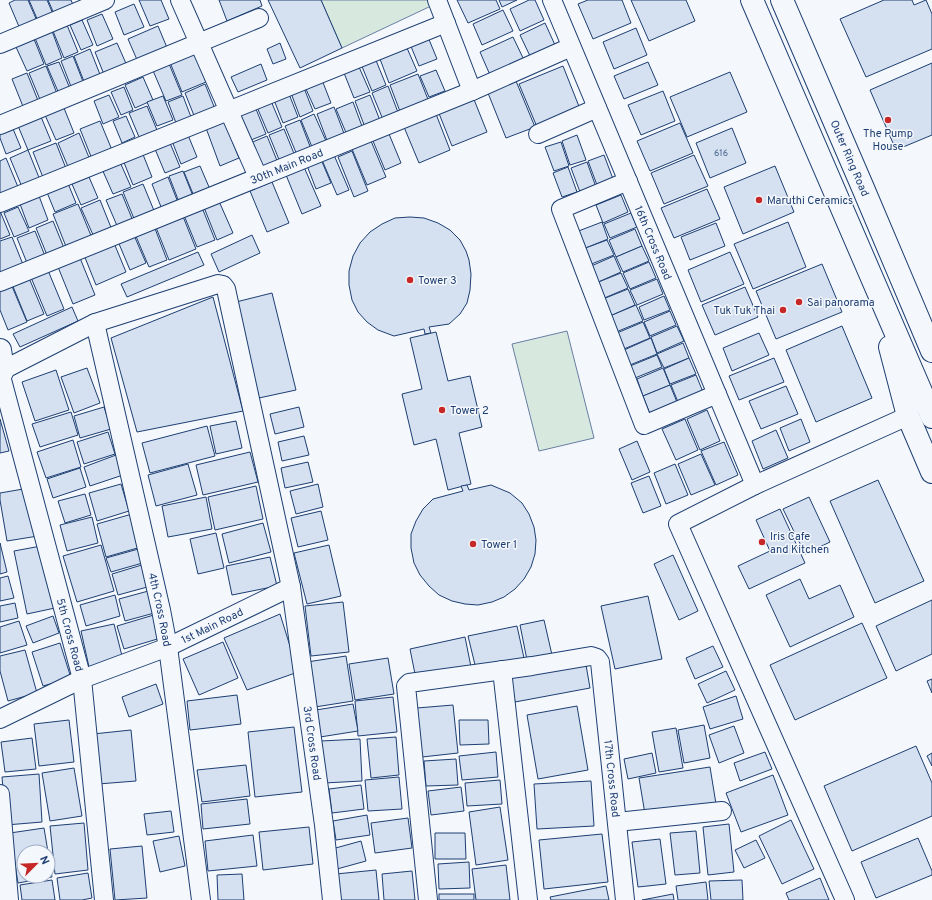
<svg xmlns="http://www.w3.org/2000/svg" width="932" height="900" font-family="Overpass,sans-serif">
<rect width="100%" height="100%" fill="#f4f7fb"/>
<g fill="#d7e8df" stroke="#687fa3">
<path d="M 321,0 L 428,0 L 431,6 L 342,48 Z"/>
<path d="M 567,331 L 594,438 L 539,451 L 512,344 Z"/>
</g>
<g fill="#d5e0f0" stroke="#1d3f73">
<path d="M 15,0 L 28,0 L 37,21 L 20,29 L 9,3 Z"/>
<path d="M 29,0 L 47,0 L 53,14 L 38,21 Z"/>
<path d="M 48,0 L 71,0 L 74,7 L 55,16 Z"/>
<path d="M 139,0 L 161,0 L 169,19 L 150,26 Z"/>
<path d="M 219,0 L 260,0 L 262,6 L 227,21 Z"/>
<path d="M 268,0 L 321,0 L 342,48 L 300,68 Z"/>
<path d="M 457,0 L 496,0 L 500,9 L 468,23 Z"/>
<path d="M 499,0 L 517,0 L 502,7 Z"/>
<path d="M 529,0 L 535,0 L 544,20 L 520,31 L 510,9 Z"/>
<path d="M 588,0 L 622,0 L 631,23 L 593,39 L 578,4 Z"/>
<path d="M 631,0 L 686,0 L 695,21 L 649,41 Z"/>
<path d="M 884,0 L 912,0 L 914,5 L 926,0 L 932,14 L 932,49 L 866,77 L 840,19 Z"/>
<path d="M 134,4 L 144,27 L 124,35 L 115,12 Z"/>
<path d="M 503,10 L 513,31 L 482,45 L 473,24 Z"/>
<path d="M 102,14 L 113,39 L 97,46 L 87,20 Z"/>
<path d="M 82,20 L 93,45 L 81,50 L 70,25 Z"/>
<path d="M 545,23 L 555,45 L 530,56 L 520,35 Z"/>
<path d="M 67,25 L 78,52 L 64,58 L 53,31 Z"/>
<path d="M 158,26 L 168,50 L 138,62 L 128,39 Z"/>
<path d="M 636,28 L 647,55 L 614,69 L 603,42 Z"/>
<path d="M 52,31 L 62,58 L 46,65 L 35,38 Z"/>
<path d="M 428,37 L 437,59 L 419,66 L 410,44 Z"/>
<path d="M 513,37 L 524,60 L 490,75 L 480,52 Z"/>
<path d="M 34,39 L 44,64 L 27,71 L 16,47 Z"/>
<path d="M 117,43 L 128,68 L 105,77 L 95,52 Z"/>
<path d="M 280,43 L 286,59 L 273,64 L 267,49 Z"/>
<path d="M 407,48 L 417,71 L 389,83 L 380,59 Z"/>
<path d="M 90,49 L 101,77 L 85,84 L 74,56 Z"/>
<path d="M 193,50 L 206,82 L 182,92 L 169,60 Z"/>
<path d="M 73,56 L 84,84 L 72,89 L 61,61 Z"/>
<path d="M 375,58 L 386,85 L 372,91 L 361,64 Z"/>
<path d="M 167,59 L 182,95 L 166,101 L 151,66 Z"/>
<path d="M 59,62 L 71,91 L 60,96 L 47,66 Z"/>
<path d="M 648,62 L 658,85 L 624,99 L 614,76 Z"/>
<path d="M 932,63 L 932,135 L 896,150 L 870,90 Z"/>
<path d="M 261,64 L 267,80 L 238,92 L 231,77 Z"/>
<path d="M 46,66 L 58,96 L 41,102 L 29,73 Z"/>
<path d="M 563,66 L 580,109 L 537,127 L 519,84 Z"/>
<path d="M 359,67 L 370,92 L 354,98 L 344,73 Z"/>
<path d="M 436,70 L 445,91 L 429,97 L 420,76 Z"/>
<path d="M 730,72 L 747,112 L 687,137 L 670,97 Z"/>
<path d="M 27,73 L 39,103 L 24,109 L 12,79 Z"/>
<path d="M 418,74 L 429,102 L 401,114 L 390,85 Z"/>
<path d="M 143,77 L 153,100 L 135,108 L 125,85 Z"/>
<path d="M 322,80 L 331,103 L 315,109 L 305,87 Z"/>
<path d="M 516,81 L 535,127 L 506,138 L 488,93 Z"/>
<path d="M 205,84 L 215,109 L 195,118 L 185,93 Z"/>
<path d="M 388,86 L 399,115 L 384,122 L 372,93 Z"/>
<path d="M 124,87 L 133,110 L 121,115 L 111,92 Z"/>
<path d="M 304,88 L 313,111 L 300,117 L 291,93 Z"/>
<path d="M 663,91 L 675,121 L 641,135 L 628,105 Z"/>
<path d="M 289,94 L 298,117 L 283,123 L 274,100 Z"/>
<path d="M 109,95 L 119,117 L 103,124 L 94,101 Z"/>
<path d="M 370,95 L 381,123 L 366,130 L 355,101 Z"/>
<path d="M 163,96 L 173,120 L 157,126 L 147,102 Z"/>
<path d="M 183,96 L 191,117 L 176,123 L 168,102 Z"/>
<path d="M 473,97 L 487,132 L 452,146 L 438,111 Z"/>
<path d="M 271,101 L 282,127 L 268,133 L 257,107 Z"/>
<path d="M 353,102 L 363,129 L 347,135 L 336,109 Z"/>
<path d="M 147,106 L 157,130 L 139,137 L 129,113 Z"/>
<path d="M 334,107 L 345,136 L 328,143 L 317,114 Z"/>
<path d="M 64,108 L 74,133 L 56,140 L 45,115 Z"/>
<path d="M 256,109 L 266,134 L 246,142 L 236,117 Z"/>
<path d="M 39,112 L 51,141 L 28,150 L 16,121 Z"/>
<path d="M 314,114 L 326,141 L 312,147 L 301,120 Z"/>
<path d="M 436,114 L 450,150 L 419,163 L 404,127 Z"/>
<path d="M 126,116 L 135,137 L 122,143 L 113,121 Z"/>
<path d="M 300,120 L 311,149 L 297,155 L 285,126 Z"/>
<path d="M 100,121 L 112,150 L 92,159 L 80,129 Z"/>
<path d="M 224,121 L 239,158 L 220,166 L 206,128 Z"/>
<path d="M 680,123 L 693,153 L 650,171 L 637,141 Z"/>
<path d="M 11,124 L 21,148 L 6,154 L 0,138 L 0,128 Z"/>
<path d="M 732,128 L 746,163 L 710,178 L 696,143 Z"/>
<path d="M 284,129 L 295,156 L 280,162 L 269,135 Z"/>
<path d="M 79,133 L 90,160 L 69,169 L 58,143 Z"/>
<path d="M 389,134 L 401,163 L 385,170 L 373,141 Z"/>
<path d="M 188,135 L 197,157 L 181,164 L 172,141 Z"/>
<path d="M 577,135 L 586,160 L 570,165 L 562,141 Z"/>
<path d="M 267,136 L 278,163 L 259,171 L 248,144 Z"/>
<path d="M 371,141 L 386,177 L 367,185 L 352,149 Z"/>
<path d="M 561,142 L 569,166 L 554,171 L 545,147 Z"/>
<path d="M 56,143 L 67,171 L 44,180 L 33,152 Z"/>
<path d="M 170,143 L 180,167 L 165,173 L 155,149 Z"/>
<path d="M 28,150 L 40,180 L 22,187 L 10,158 Z"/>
<path d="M 352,151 L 368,191 L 354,197 L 338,157 Z"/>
<path d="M 142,152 L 152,177 L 133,185 L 123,160 Z"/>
<path d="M 334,155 L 349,190 L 337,195 L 322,160 Z"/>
<path d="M 604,155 L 613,179 L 597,185 L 588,161 Z"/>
<path d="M 694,155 L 708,186 L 664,204 L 651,173 Z"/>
<path d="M 320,157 L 331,183 L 316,189 L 306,163 Z"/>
<path d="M 6,158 L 18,187 L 0,194 L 0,161 Z"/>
<path d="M 120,162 L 131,187 L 113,194 L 102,169 Z"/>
<path d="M 587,162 L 596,187 L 580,192 L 571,168 Z"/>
<path d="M 200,166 L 212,194 L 196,201 L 184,172 Z"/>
<path d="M 775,166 L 794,212 L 743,234 L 724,187 Z"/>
<path d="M 304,167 L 321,206 L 302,214 L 286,175 Z"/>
<path d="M 568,167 L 577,192 L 562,197 L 553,173 Z"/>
<path d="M 183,171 L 193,196 L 179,202 L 169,176 Z"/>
<path d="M 89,177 L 98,198 L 81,205 L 72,184 Z"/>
<path d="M 168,177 L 179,205 L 163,212 L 152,184 Z"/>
<path d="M 67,181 L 76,203 L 55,212 L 46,190 Z"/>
<path d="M 272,182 L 289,223 L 267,232 L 250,191 Z"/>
<path d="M 143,184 L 155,213 L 135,221 L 123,192 Z"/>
<path d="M 707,189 L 720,219 L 674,238 L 661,208 Z"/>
<path d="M 122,194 L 133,221 L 118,228 L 106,200 Z"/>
<path d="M 621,195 L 628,212 L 603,223 L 596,205 Z"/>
<path d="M 39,196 L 48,220 L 29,228 L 20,204 Z"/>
<path d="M 218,199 L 233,233 L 217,240 L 203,205 Z"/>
<path d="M 100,200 L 112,230 L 94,237 L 81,208 Z"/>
<path d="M 78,204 L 92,238 L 67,249 L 53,214 Z"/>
<path d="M 201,205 L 215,240 L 197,247 L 183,213 Z"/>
<path d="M 18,207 L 29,231 L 14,237 L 4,213 Z"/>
<path d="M 0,211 L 10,235 L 0,239 Z"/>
<path d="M 631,213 L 637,227 L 610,238 L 604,224 Z"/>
<path d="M 182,214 L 196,249 L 169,260 L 155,225 Z"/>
<path d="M 410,217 L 424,218 L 438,223 L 450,230 L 460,240 L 466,251 L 469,260 L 471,274 L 470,290 L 467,303 L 460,314 L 449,324 L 429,327 L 431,333 L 425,334 L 424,329 L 394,336 L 378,330 L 367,322 L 358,312 L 352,300 L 349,285 L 349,271 L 353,256 L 360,243 L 370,232 L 382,224 L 395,218 Z"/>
<path d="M 53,221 L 64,248 L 47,255 L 36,228 Z"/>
<path d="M 602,222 L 608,239 L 583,249 L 576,232 Z"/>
<path d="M 788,222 L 806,267 L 753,289 L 734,244 Z"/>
<path d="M 716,223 L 725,246 L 690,260 L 681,237 Z"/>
<path d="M 154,226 L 167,260 L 149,267 L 135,234 Z"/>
<path d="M 635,229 L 642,246 L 616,257 L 609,240 Z"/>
<path d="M 35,231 L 45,256 L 27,263 L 17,238 Z"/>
<path d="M 133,233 L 146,263 L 130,270 L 117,239 Z"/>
<path d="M 252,235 L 260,253 L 219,272 L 211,254 Z"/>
<path d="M 12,237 L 24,267 L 0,275 L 0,241 Z"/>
<path d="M 607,240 L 614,255 L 589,265 L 583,249 Z"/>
<path d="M 114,243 L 126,272 L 96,285 L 84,255 Z"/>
<path d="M 642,246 L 649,261 L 623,272 L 616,257 Z"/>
<path d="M 198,252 L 204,265 L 127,297 L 121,284 Z"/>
<path d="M 730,252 L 744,284 L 701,302 L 688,270 Z"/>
<path d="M 614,256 L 621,272 L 596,283 L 589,267 Z"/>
<path d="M 80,258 L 95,295 L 73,304 L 58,267 Z"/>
<path d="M 649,262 L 656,278 L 630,289 L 623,273 Z"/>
<path d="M 822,264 L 842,312 L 776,339 L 756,291 Z"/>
<path d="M 47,268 L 64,309 L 47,316 L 30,275 Z"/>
<path d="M 621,273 L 628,288 L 602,299 L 596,283 Z"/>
<path d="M 29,278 L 44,314 L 27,321 L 12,284 Z"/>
<path d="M 657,279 L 663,294 L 637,305 L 630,290 Z"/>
<path d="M 11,284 L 27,322 L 8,330 L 0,310 L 0,289 Z"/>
<path d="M 745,287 L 758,317 L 715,335 L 702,305 Z"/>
<path d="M 628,289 L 635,305 L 610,316 L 603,299 Z"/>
<path d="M 272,293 L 296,390 L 259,398 L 236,302 Z"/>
<path d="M 664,296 L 670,310 L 644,320 L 639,307 Z"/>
<path d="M 213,297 L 243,411 L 137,432 L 111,338 Z"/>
<path d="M 636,305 L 643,321 L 616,332 L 610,316 Z"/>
<path d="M 72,307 L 78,321 L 20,347 L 13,334 Z"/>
<path d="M 670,311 L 676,325 L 650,336 L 644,322 Z"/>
<path d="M 643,322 L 650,338 L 624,349 L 617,333 Z"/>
<path d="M 677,326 L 684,341 L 657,353 L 651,337 Z"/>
<path d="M 842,326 L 872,398 L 816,422 L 786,350 Z"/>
<path d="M 436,332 L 448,381 L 470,376 L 482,427 L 459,433 L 471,484 L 448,490 L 436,439 L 414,445 L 402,394 L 422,389 L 410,338 Z"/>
<path d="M 759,333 L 769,355 L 732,371 L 723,348 Z"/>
<path d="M 651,338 L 657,354 L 630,365 L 624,350 Z"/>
<path d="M 683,343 L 689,358 L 664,368 L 657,354 Z"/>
<path d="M 657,355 L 662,367 L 635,378 L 630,366 Z"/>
<path d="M 689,358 L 696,374 L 670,384 L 664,369 Z"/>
<path d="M 774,358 L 784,382 L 739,400 L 729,376 Z"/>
<path d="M 87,368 L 100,403 L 74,413 L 61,377 Z"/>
<path d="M 663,368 L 670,385 L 643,396 L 637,379 Z"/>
<path d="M 56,370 L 69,410 L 35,421 L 22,382 Z"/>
<path d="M 696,375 L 703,392 L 678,402 L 671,385 Z"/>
<path d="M 670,385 L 677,402 L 650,414 L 643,396 Z"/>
<path d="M 786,386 L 798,414 L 761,429 L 749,401 Z"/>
<path d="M 104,407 L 111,429 L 80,438 L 74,416 Z"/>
<path d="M 299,407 L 304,427 L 275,434 L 270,414 Z"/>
<path d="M 707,410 L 720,441 L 700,450 L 687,419 Z"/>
<path d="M 71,412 L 78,435 L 40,447 L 32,424 Z"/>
<path d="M 0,419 L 9,451 L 0,453 Z"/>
<path d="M 685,419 L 698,450 L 676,460 L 662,429 Z"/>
<path d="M 801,419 L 810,442 L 789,451 L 780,428 Z"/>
<path d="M 236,421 L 242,448 L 216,454 L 210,426 Z"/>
<path d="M 207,426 L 215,456 L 150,473 L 142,443 Z"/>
<path d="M 776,430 L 788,458 L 763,469 L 752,441 Z"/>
<path d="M 108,432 L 115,454 L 84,464 L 77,442 Z"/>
<path d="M 304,436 L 309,455 L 282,461 L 278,442 Z"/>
<path d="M 73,440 L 81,467 L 46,478 L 37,452 Z"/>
<path d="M 637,441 L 650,472 L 632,480 L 619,449 Z"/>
<path d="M 724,442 L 738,475 L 716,485 L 701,451 Z"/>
<path d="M 250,452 L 258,482 L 203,495 L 196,465 Z"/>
<path d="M 701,454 L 715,485 L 691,495 L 678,464 Z"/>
<path d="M 116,455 L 123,475 L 90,486 L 84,467 Z"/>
<path d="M 308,462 L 313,482 L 285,488 L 281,468 Z"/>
<path d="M 188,464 L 197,495 L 156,506 L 148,475 Z"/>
<path d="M 675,464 L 688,495 L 666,504 L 654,473 Z"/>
<path d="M 80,468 L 86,487 L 53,498 L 47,479 Z"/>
<path d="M 649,476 L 661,506 L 643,513 L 631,483 Z"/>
<path d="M 878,480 L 924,581 L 875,603 L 830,501 Z"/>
<path d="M 121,484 L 129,511 L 97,521 L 89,493 Z"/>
<path d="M 318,484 L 323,507 L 296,514 L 290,491 Z"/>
<path d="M 467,485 L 469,490 L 491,485 L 510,493 L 522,503 L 529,514 L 534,527 L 536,540 L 535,554 L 531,567 L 524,579 L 515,589 L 504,597 L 492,602 L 478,605 L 465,604 L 452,601 L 439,595 L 429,586 L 420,575 L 414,563 L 411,548 L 411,534 L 416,521 L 423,509 L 433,499 L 463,491 L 461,486 Z"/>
<path d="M 256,486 L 263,519 L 215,530 L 208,497 Z"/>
<path d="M 29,488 L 38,536 L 7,541 L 0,500 L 0,493 Z"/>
<path d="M 85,494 L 91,515 L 65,523 L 58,501 Z"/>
<path d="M 206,497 L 212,529 L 168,537 L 162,506 Z"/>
<path d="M 809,497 L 830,542 L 805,554 L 783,509 Z"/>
<path d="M 780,509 L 805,563 L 749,589 L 738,566 L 770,551 L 756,520 Z"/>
<path d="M 321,511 L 328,540 L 298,547 L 291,518 Z"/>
<path d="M 132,514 L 141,547 L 106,557 L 97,524 Z"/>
<path d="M 92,517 L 98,543 L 67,551 L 60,525 Z"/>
<path d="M 263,523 L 271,552 L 229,563 L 222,534 Z"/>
<path d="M 216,533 L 224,568 L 198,574 L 190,539 Z"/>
<path d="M 0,543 L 7,572 L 0,574 Z"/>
<path d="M 101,545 L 114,591 L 77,602 L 63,556 Z"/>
<path d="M 329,545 L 341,596 L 307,604 L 294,553 Z"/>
<path d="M 41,546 L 55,608 L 27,614 L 14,551 Z"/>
<path d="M 142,548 L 146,562 L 111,572 L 106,558 Z"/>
<path d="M 673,555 L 698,611 L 679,620 L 654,564 Z"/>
<path d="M 270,557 L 277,586 L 232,595 L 226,566 Z"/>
<path d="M 145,564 L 151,586 L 118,595 L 112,574 Z"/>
<path d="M 8,576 L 14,598 L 0,601 L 0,578 Z"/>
<path d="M 800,579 L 809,599 L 840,585 L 854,617 L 790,647 L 766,595 Z"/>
<path d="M 152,590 L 158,612 L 125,621 L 119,599 Z"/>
<path d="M 115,595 L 120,616 L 86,626 L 80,605 Z"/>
<path d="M 648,596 L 662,659 L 615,669 L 601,606 Z"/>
<path d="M 932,600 L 932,654 L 896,671 L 876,626 Z"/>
<path d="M 343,602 L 349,652 L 311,656 L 305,606 Z"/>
<path d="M 15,603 L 18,618 L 0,622 L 0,606 Z"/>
<path d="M 157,614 L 164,637 L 124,649 L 117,626 Z"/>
<path d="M 280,614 L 298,672 L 247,690 L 224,638 Z"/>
<path d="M 53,616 L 59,633 L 33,643 L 26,626 Z"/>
<path d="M 544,620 L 552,655 L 527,660 L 520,625 Z"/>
<path d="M 19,621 L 27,645 L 0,653 L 0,627 Z"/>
<path d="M 862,623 L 887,678 L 795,720 L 770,665 Z"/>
<path d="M 114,624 L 123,660 L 89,667 L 81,631 Z"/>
<path d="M 517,626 L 524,658 L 476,669 L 468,636 Z"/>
<path d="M 465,637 L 471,667 L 416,679 L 410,649 Z"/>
<path d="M 223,642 L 238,678 L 199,695 L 183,659 Z"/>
<path d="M 60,643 L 71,678 L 43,686 L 32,652 Z"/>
<path d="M 713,646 L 723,667 L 695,679 L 686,658 Z"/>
<path d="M 25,650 L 37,693 L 8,701 L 0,671 L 0,656 Z"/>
<path d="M 346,656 L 353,701 L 315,707 L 307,662 Z"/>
<path d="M 388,658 L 394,694 L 355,700 L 349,664 Z"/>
<path d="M 586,665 L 590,688 L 515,702 L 511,678 Z"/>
<path d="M 726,671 L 735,690 L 707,703 L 698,684 Z"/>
<path d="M 932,679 L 932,693 L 927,681 Z"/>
<path d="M 156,684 L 163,704 L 129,717 L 122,697 Z"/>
<path d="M 237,695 L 241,724 L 190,730 L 187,701 Z"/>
<path d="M 736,696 L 743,719 L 710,729 L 703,707 Z"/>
<path d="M 393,697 L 397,732 L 358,736 L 355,701 Z"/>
<path d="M 353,704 L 358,731 L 320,737 L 316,710 Z"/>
<path d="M 453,705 L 458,753 L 422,757 L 417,708 Z"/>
<path d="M 577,706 L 588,770 L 538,779 L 527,715 Z"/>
<path d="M 69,720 L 74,762 L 39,766 L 34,724 Z"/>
<path d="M 459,720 L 488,720 L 489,744 L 460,745 Z"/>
<path d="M 704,725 L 710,758 L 684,763 L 678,730 Z"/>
<path d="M 734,726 L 744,753 L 719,763 L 709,735 Z"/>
<path d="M 294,727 L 302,792 L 255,797 L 248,732 Z"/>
<path d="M 676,728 L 683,768 L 659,772 L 652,732 Z"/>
<path d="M 131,730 L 136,781 L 98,784 L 93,734 Z"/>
<path d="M 396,737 L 399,775 L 371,778 L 367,739 Z"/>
<path d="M 32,738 L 36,769 L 5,772 L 1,742 Z"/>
<path d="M 360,739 L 362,781 L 324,783 L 321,741 Z"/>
<path d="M 916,746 L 932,783 L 932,816 L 852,851 L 824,786 Z"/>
<path d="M 496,752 L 498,777 L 462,780 L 459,756 Z"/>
<path d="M 765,752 L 772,769 L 740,781 L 734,763 Z"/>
<path d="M 652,753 L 656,773 L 628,779 L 624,759 Z"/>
<path d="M 932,753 L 932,766 L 927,756 Z"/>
<path d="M 456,759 L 458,785 L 426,786 L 424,761 Z"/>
<path d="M 246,765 L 250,796 L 202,802 L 197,770 Z"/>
<path d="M 710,767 L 716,804 L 645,814 L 639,778 Z"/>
<path d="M 74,768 L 82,816 L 50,821 L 42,773 Z"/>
<path d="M 39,774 L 42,822 L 6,825 L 2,777 Z"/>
<path d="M 773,775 L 788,815 L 741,832 L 726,793 Z"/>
<path d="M 399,777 L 402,809 L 368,811 L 365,780 Z"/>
<path d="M 500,780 L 502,804 L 467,806 L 465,783 Z"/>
<path d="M 591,781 L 594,826 L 537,829 L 534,784 Z"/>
<path d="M 361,785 L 364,809 L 332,813 L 329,789 Z"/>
<path d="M 461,787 L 464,811 L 431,815 L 428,791 Z"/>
<path d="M 247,799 L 250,824 L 203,829 L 201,804 Z"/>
<path d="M 500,807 L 508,860 L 476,865 L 469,812 Z"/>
<path d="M 171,811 L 174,832 L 147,835 L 144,814 Z"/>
<path d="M 367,815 L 370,835 L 336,840 L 333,821 Z"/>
<path d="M 408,818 L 412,848 L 375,853 L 371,823 Z"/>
<path d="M 791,820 L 814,869 L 782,884 L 759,836 Z"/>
<path d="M 84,823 L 88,870 L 55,874 L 50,826 Z"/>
<path d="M 729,824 L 734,872 L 708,875 L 703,827 Z"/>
<path d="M 309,827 L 313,864 L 263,870 L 259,832 Z"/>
<path d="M 44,828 L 48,852 L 24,852 L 24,876 L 48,876 L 48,852 L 52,877 L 18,883 L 10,833 Z"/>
<path d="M 696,831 L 700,873 L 675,875 L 670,833 Z"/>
<path d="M 435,833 L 465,833 L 466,859 L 435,859 Z"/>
<path d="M 602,834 L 608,882 L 544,889 L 539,840 Z"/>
<path d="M 253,835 L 257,866 L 208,871 L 205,841 Z"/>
<path d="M 179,836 L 185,866 L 160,872 L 153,841 Z"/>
<path d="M 918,838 L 932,871 L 932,875 L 876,898 L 861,862 Z"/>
<path d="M 660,839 L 666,884 L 638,887 L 632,842 Z"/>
<path d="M 756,840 L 765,858 L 744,868 L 735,850 Z"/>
<path d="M 361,841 L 366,861 L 337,869 L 332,849 Z"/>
<path d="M 142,846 L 147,898 L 115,900 L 110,849 Z"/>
<path d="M 469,862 L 470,888 L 439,889 L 438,864 Z"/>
<path d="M 506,865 L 510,900 L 476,900 L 472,869 Z"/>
<path d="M 376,870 L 379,900 L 339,900 L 336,874 Z"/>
<path d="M 412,871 L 415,900 L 384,900 L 382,874 Z"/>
<path d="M 88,873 L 92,898 L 82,900 L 60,900 L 57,878 Z"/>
<path d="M 242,874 L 244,900 L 218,900 L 217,875 Z"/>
<path d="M 820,878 L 829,900 L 789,900 L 786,893 Z"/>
<path d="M 52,880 L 55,900 L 22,900 L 20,885 Z"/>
<path d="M 742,880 L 743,900 L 711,900 L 709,881 Z"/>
<path d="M 706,882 L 708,900 L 678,900 L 676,886 Z"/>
<path d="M 606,886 L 609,900 L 551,900 L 550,897 Z"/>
<rect x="439" y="894" width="35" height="6"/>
<path d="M 673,894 L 674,900 L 642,900 Z"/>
</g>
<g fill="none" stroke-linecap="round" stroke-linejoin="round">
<g stroke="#1d3f73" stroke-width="20">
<g id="street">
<path d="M 180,0 L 258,177"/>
<path d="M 437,0 L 472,91"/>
<path id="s1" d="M 552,0 L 755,485"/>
<path d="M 0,44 L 105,0"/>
<path d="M 0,125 L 259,18"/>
<path d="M 538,134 L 597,108"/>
<path d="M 628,181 L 561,209 L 644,425 L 717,394"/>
<path d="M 0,203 L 446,23"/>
<path id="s2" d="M 0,282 L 472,91 L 571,47"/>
<path id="s3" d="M 95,323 L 161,610 L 168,647 L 201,900"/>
<path id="s4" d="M 3,370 L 95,323 L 218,284 L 223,285 L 226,289 L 291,587 L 324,825 L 332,900"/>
<path id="s5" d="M 1,376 L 82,679 L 104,900"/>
<path d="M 502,670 L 528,900"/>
<path id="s6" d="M 0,719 L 82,679 L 168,647 L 291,587"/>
<path d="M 0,794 L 9,900"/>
<path d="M 617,822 L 722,811"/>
<path id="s7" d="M 428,900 L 406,686 L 409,683 L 532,666 L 591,656 L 597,658 L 600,662 L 625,900"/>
<path d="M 845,900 L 678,524 L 755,485 L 908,416"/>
</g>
</g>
<g stroke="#1d3f73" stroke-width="24">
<path id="secondary" d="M 0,350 L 3,370 L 0,376"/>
</g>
<g stroke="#1d3f73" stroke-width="24">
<g id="highway">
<path d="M 752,0 L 932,417"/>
<path id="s8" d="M 782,0 L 863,188 L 932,351"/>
<path d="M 890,347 L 908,416 L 932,472"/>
</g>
</g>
<use href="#street" stroke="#f4f7fb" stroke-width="18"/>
<use href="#secondary" stroke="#f4f7fb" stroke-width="22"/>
<use href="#highway" stroke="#f4f7fb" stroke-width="22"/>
</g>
<g fill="#c62828" stroke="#f4f7fb" stroke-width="1.5">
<circle cx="888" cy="120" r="4"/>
<circle cx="759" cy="200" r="4"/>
<circle cx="410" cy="280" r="4"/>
<circle cx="799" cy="302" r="4"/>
<circle cx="783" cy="310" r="4"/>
<circle cx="442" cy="410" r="4"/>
<circle cx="762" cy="542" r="4"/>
<circle cx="473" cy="544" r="4"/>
</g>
<g text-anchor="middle" stroke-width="3" stroke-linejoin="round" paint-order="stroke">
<g font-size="9" fill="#4b6792">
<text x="721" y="156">616</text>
</g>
<g font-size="11" fill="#1d3f73" stroke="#f4f7fb" text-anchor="start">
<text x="888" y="137" text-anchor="middle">The Pump<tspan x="888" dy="13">House</tspan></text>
<text x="767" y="204">Maruthi Ceramics</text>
<text x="418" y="284">Tower 3</text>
<text x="807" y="306">Sai panorama</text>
<text x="775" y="314" text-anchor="end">Tuk Tuk Thai</text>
<text x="450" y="414">Tower 2</text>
<text x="770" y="540">Iris Cafe<tspan x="770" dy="13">and Kitchen</tspan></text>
<text x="481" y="548">Tower 1</text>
</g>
<g font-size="11" fill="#1d3f73" stroke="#f4f7fb">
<text dy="4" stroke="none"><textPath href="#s8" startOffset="172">Outer Ring Road</textPath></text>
<text dy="4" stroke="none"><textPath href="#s2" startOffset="309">30th Main Road</textPath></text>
<text dy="4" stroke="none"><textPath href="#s1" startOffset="263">16th Cross Road</textPath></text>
<text dy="4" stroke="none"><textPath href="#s3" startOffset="294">4th Cross Road</textPath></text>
<text dy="4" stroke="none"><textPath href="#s6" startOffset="232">1st Main Road</textPath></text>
<text dy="4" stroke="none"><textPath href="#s5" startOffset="268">5th Cross Road</textPath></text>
<text dy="4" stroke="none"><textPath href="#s4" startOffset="705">3rd Cross Road</textPath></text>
<text dy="4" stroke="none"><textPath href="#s7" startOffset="532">17th Cross Road</textPath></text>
</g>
</g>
<g transform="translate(36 864) rotate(66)"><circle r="19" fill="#f4f7fb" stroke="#9eadc5"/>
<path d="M0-3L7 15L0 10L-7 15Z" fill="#c62828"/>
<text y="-6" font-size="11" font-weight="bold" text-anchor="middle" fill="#1d3f73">N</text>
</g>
</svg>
